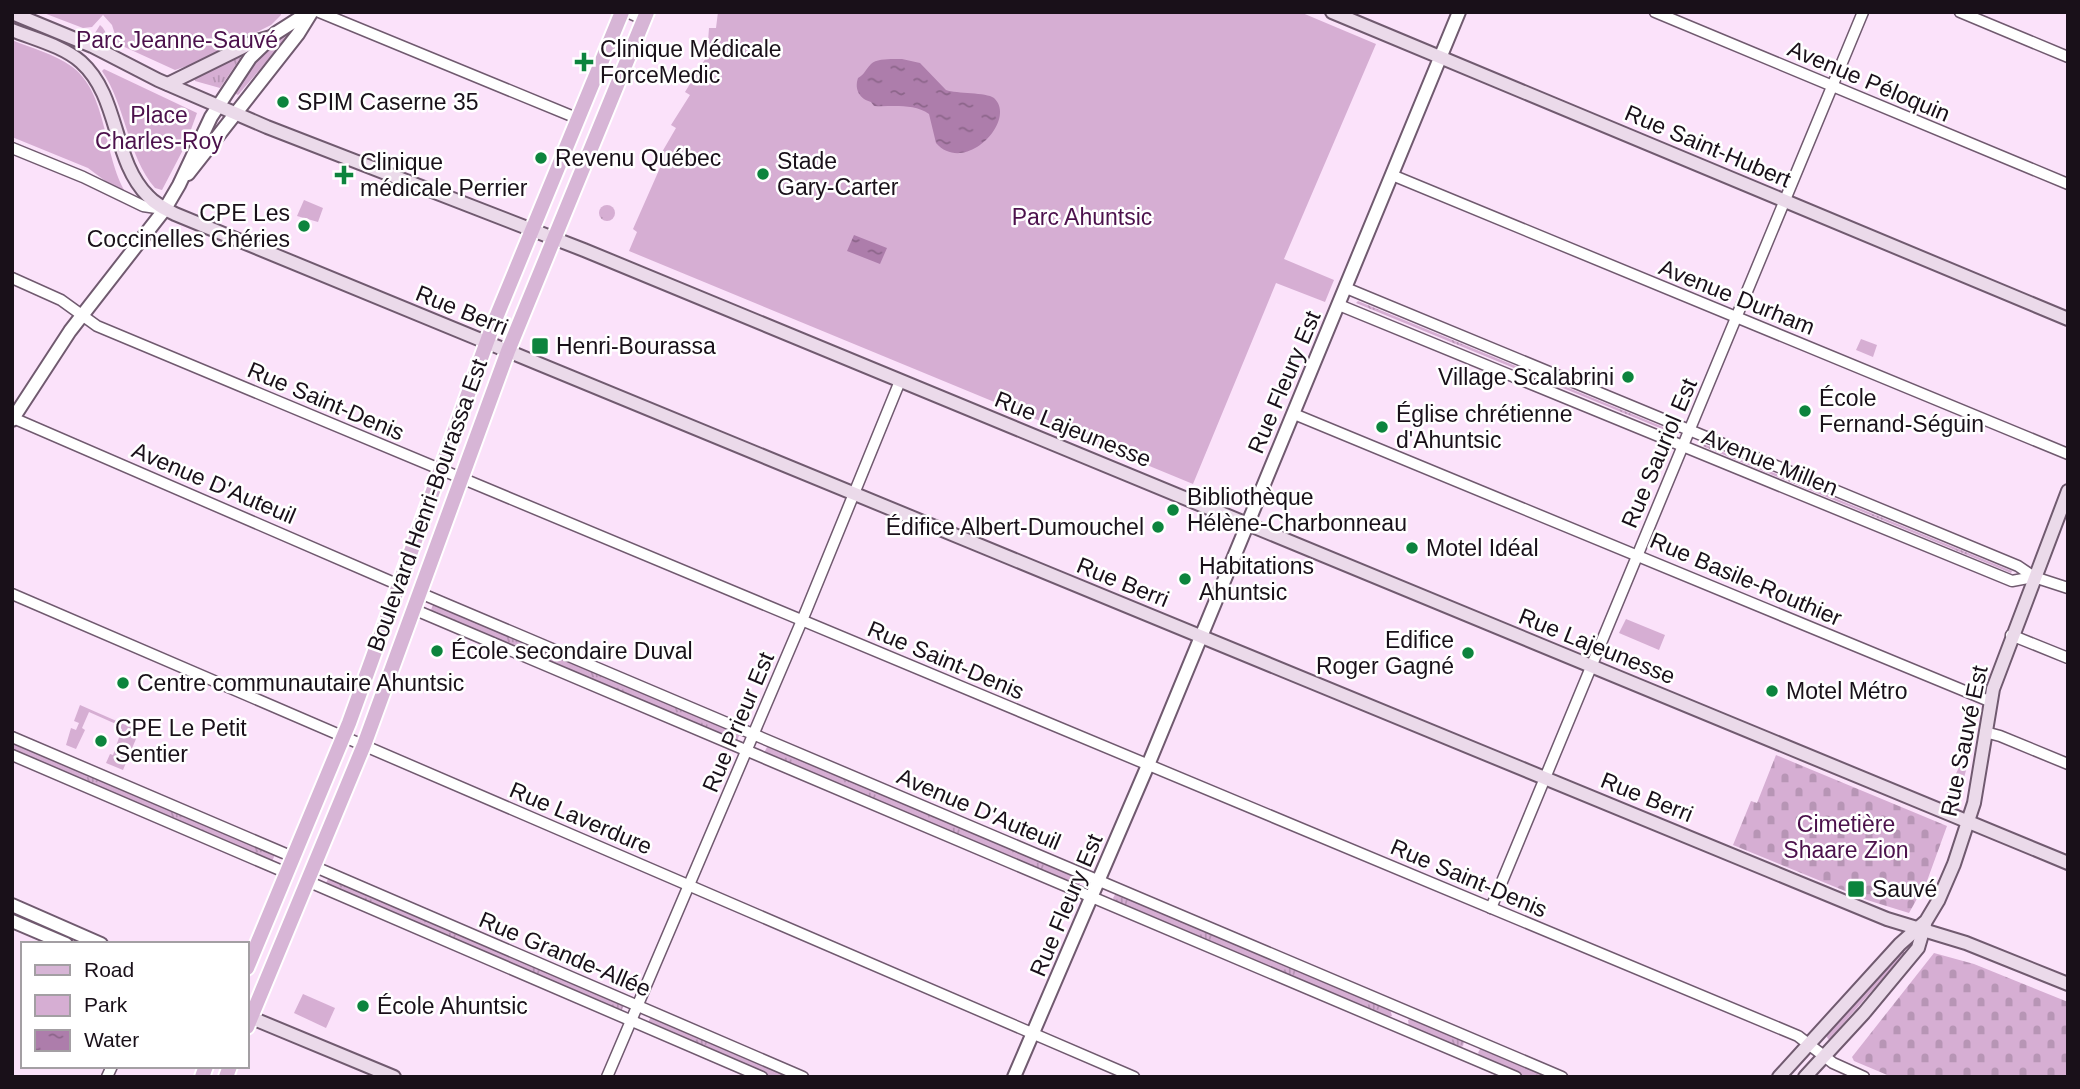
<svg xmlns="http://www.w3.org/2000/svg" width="2080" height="1089" font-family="Arial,sans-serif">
<defs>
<pattern id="grass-tufts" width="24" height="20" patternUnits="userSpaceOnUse" patternTransform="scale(1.75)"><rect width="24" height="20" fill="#d6aed3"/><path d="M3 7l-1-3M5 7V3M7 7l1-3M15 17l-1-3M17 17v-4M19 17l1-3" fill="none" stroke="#b795b5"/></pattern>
<pattern id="cemetery-stones" width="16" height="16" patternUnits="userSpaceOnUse" patternTransform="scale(1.75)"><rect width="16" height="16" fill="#d6aed3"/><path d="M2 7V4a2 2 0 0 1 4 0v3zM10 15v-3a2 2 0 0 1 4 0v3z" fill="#b795b5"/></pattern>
<pattern id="water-ripples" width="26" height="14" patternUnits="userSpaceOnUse" patternTransform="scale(1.75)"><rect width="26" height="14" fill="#ad7dab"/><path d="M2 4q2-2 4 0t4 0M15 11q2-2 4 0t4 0" fill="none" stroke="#8c658a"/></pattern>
</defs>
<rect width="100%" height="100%" fill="#fbe2fa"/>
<g fill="url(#grass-tufts)">
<path d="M 100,25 C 108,31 107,43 113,51 L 85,37 L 95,33 Z"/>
<path d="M 289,29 L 292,32 L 238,95 L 232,92 L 257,55 Z"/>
<path d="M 238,56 L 241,57 L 220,88 L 195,81 L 194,77 Z"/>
<circle cx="607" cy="213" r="8"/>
<path d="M 1358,301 L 1673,431 L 1672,433 L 1356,303 Z"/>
<path d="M 1701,443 L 2012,571 L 2011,573 L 1700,445 Z"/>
<path d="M 434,603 L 740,733 L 737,741 L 430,612 Z"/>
<path d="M 12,741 L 275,854 L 272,862 L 12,750 Z"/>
<path d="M 768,745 L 1082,878 L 1079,886 L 768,755 L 764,753 Z"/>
<path d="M 1960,765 L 1967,767 L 1958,799 L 1946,795 Z"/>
<path d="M 329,877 L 624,1005 L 621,1012 L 325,885 Z"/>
<path d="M 1116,893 L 1390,1009 L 1392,1016 L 1388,1017 L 1115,902 L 1113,898 Z"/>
<path d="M 1903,951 L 1905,953 L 1829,1040 L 1826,1036 Z"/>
<path d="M 651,1016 L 792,1077 L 772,1077 L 648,1023 Z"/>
<path d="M 1413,1018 L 1461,1039 L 1464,1042 L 1463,1046 L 1459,1048 L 1409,1027 L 1408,1020 Z"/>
<path d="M 1480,1049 L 1484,1049 L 1551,1077 L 1527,1077 L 1481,1057 L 1478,1053 Z"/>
</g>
<g fill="url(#cemetery-stones)">
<path d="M 1776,755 L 1947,826 L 1927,881 L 1909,913 L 1867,900 L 1733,845 L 1751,801 L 1757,803 Z"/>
<path d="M 1934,953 L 1974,964 L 2068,1002 L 2068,1077 L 1892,1077 L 1854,1061 L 1852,1057 Z"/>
</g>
<g fill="#d6aed3">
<path d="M 41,12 L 281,12 L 281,15 L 271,25 L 190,65 L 175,70 L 118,44 L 112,25 L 103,15 L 92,27 L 83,28 Z"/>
<path d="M 718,12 L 1300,12 L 1376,44 L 1284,259 L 1334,280 L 1325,302 L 1276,283 L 1193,484 L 629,251 L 637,232 L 633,229 L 663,161 L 658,159 L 676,128 L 671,125 L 690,95 L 685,92 L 707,56 L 709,28 L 716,28 Z"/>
<path d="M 12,40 C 31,48 54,54 71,66 C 108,92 103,156 126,193 L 112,186 L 88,168 L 12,137 Z"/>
<path d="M 104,69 L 197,113 L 185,146 L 162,190 L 155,188 C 127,155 126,106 102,71 Z"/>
<path d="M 304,200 L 323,208 L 318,222 L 297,216 Z"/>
<path d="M 1861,339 L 1877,345 L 1873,357 L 1856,350 Z"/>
<path d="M 1626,619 L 1665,635 L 1659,650 L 1619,633 Z"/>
<path d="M 80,705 L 137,730 L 138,734 L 123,770 L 106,763 L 110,754 L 113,755 L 122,729 L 115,726 L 116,724 L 89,712 L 82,728 L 85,730 L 76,749 L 66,745 L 71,728 L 76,730 L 79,723 L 74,721 Z"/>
<path d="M 303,994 L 335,1008 L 326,1028 L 294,1013 Z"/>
</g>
<g fill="url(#water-ripples)">
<path d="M 902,59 L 920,63 L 946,90 C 957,94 986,92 994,98 C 1018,120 965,176 936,143 L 929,114 C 913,103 892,107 874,106 L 871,102 C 860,99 854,90 858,78 C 865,74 865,70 871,64 C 877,58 893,59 902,59 Z"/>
<path d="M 854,235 L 887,248 L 880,264 L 847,251 Z"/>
</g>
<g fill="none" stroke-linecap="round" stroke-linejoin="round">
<g stroke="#705a6f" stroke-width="13">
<g id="minor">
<path d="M 319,12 L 579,119"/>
<path d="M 627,12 L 645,20"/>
<path d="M 1655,12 L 2068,184"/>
<path d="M 1960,12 L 2068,57"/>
<path d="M 12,148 L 83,177 L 143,206 L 163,209"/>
<path d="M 1392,175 L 2068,454"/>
<path d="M 12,278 L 61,300 L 97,326 L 1798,1036 L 1833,1063 L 1864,1077"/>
<path d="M 1346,288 L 2018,566 L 2034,577"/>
<path d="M 1339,305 L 2012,581 L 2034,577 L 2068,588"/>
<path d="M 1294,414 L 1989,701"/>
<path d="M 13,418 L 399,585"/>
<path d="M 420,593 L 1562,1077"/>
<path d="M 12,594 L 1134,1077"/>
<path d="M 413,609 L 1516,1077"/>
<path d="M 2011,635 L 2068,658"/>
<path d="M 1985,732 L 2000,736 L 2068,764"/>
<path d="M 12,737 L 293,857"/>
<path d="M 12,755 L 287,873"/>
<path d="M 313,866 L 803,1077"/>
<path d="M 307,881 L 762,1077"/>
<path d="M 1491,908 L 1863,12"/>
<path d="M 107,1077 L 112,1066"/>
<path d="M 607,1077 L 806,611 L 900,381"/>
</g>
</g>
<g stroke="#705a6f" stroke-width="16">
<g id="tertiary">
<path d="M 188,174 L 298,34 L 311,13"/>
<path d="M 12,420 L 70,331 L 165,209 L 179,185 L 211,117 L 250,58 L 276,33 L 309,12"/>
<path d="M 12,905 L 101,944"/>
<path d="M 12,921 L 66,944"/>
<path d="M 1014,1077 L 1148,765 L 1459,12"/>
</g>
</g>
<g stroke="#705a6f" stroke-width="16">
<g id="secondary">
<path d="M 1332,12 L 2068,319"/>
<path d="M 12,13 L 92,46 L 158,80 L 267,127 L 584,250 L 2068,863"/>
<path d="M 12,30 C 34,39 63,46 81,62 C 120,97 112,160 148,196 C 155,204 165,209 175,214 L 1887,919 L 1966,943 L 2068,984"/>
<path d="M 168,84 L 253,42 L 271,37"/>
<path d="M 247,1016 L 394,1077"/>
<path d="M 1779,1077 L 1900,944 L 1926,921 L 1938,901 L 1954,864 L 1974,803 L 1993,689 L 2068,491"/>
<path d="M 1805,1077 L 1864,1013 L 1918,948 L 1925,924"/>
</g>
</g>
<g stroke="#fff" stroke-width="18">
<g id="primary">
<path d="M 247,968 L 349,723 L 493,325 L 622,12"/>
<path d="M 247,1027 L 364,745 L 508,351 L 647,12"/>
<path d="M 202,1077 L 206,1066"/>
<path d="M 226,1077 L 230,1066"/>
</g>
</g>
<use href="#minor" stroke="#fff" stroke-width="10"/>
<use href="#tertiary" stroke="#fff" stroke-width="12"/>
<use href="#secondary" stroke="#ebdaea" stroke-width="12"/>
<use href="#primary" stroke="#d7b5d6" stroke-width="14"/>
</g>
<g fill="#0c843d" stroke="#fff" stroke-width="2.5">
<path d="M580.5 51.5h7v7h7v7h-7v7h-7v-7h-7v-7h7z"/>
<circle cx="283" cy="102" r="7"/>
<circle cx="541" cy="158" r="7"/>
<circle cx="763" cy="174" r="7"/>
<path d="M340.5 164.5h7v7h7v7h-7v7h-7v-7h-7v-7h7z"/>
<circle cx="304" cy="226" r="7"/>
<rect x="531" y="337" width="18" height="18" rx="3.5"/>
<circle cx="1628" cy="377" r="7"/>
<circle cx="1805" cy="411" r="7"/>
<circle cx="1382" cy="427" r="7"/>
<circle cx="1173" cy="510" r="7"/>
<circle cx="1158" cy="527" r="7"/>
<circle cx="1412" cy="548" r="7"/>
<circle cx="1185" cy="579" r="7"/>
<circle cx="437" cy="651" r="7"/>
<circle cx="1468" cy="653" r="7"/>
<circle cx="123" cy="683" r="7"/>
<circle cx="1772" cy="691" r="7"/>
<circle cx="101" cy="741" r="7"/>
<rect x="1847" y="880" width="18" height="18" rx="3.5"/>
<circle cx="363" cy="1006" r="7"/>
</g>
<g text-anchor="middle" stroke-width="5" stroke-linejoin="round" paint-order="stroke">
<g font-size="23" fill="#4c114c" stroke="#fff">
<text x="177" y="48">Parc Jeanne-Sauvé</text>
<text x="159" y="123">Place<tspan x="159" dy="26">Charles-Roy</tspan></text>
<text x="1082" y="225">Parc Ahuntsic</text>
<text x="1846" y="832">Cimetière<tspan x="1846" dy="26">Shaare Zion</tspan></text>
</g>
<g font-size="23" fill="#191019" stroke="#fff" text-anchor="start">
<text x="600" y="57">Clinique Médicale<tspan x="600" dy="26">ForceMedic</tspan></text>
<text x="297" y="110">SPIM Caserne 35</text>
<text x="555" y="166">Revenu Québec</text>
<text x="777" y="169">Stade<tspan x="777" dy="26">Gary-Carter</tspan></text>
<text x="360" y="170">Clinique<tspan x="360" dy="26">médicale Perrier</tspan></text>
<text x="290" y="221" text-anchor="end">CPE Les<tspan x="290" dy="26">Coccinelles Chéries</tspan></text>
<text x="556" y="354">Henri-Bourassa</text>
<text x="1614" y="385" text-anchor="end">Village Scalabrini</text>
<text x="1819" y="406">École<tspan x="1819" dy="26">Fernand-Séguin</tspan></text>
<text x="1396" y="422">Église chrétienne<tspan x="1396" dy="26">d'Ahuntsic</tspan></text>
<text x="1187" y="505">Bibliothèque<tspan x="1187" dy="26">Hélène-Charbonneau</tspan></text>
<text x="1144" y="535" text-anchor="end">Édifice Albert-Dumouchel</text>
<text x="1426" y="556">Motel Idéal</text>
<text x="1199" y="574">Habitations<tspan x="1199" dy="26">Ahuntsic</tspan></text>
<text x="1454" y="648" text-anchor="end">Edifice<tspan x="1454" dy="26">Roger Gagné</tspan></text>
<text x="451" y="659">École secondaire Duval</text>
<text x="137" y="691">Centre communautaire Ahuntsic</text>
<text x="1786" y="699">Motel Métro</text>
<text x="115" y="736">CPE Le Petit<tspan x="115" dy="26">Sentier</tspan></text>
<text x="1872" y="897">Sauvé</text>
<text x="377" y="1014">École Ahuntsic</text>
</g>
<g font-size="23" fill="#191019" stroke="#fff">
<text transform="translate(1869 81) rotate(23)" y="8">Avenue Péloquin</text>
<text transform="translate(1708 146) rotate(23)" y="8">Rue Saint-Hubert</text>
<text transform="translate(1737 297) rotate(22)" y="8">Avenue Durham</text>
<text transform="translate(462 310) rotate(22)" y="8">Rue Berri</text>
<text transform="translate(1284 382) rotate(-67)" y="8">Rue Fleury Est</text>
<text transform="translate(326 401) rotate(23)" y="8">Rue Saint-Denis</text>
<text transform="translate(1073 429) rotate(22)" y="8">Rue Lajeunesse</text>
<text transform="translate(1659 453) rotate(-67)" y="8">Rue Sauriol Est</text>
<text transform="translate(1770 462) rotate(22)" y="8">Avenue Millen</text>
<text transform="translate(214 483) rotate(23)" y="8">Avenue D'Auteuil</text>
<text transform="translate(427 505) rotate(-70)" y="8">Boulevard Henri-Bourassa Est</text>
<text transform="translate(1746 579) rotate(23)" y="8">Rue Basile-Routhier</text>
<text transform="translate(1123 582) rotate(22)" y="8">Rue Berri</text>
<text transform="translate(1597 646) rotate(22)" y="8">Rue Lajeunesse</text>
<text transform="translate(946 660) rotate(23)" y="8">Rue Saint-Denis</text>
<text transform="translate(738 722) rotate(-67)" y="8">Rue Prieur Est</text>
<text transform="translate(1964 741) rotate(-78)" y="8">Rue Sauvé Est</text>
<text transform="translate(1647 797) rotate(22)" y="8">Rue Berri</text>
<text transform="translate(979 809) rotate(23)" y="8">Avenue D'Auteuil</text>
<text transform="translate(581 818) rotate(23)" y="8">Rue Laverdure</text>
<text transform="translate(1469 878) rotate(23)" y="8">Rue Saint-Denis</text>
<text transform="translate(1066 905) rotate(-67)" y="8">Rue Fleury Est</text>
<text transform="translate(565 954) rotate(23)" y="8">Rue Grande-Allée</text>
</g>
</g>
<rect width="2080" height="1089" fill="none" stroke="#191019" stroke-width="28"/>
<rect x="21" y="942" width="228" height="126" fill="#ffffff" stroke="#a39fa3" stroke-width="2"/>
<rect x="35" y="965" width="35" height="10" fill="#d7b5d6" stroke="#a39fa3" stroke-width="2"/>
<text x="84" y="977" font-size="21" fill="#191019">Road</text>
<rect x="35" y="995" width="35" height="21" fill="#d6aed3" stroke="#a39fa3" stroke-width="2"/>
<text x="84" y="1012" font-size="21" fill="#191019">Park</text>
<rect x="35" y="1030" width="35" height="21" fill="url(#water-ripples)" stroke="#a39fa3" stroke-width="2"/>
<text x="84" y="1047" font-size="21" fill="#191019">Water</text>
</svg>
